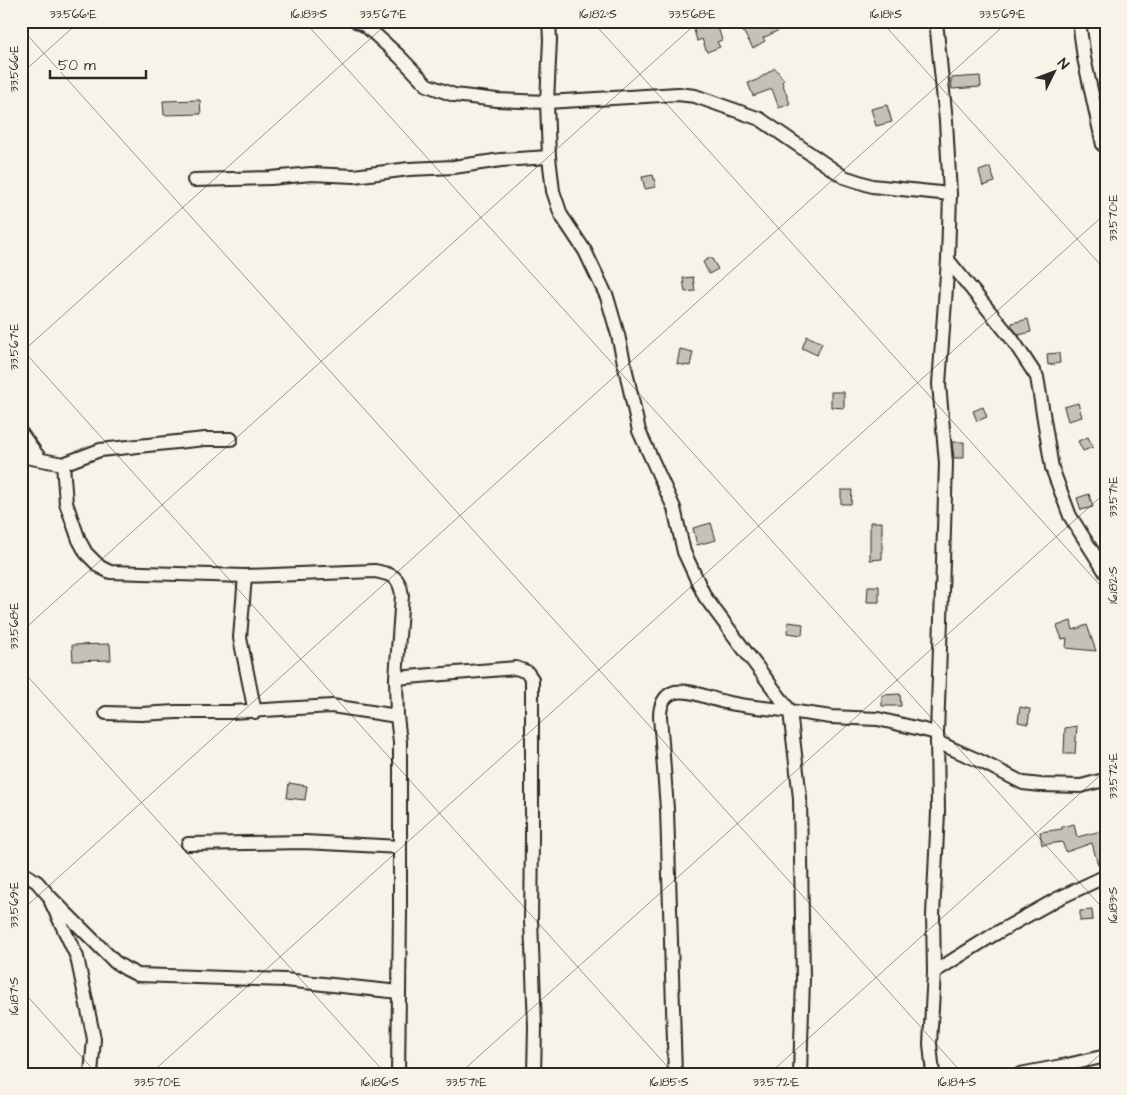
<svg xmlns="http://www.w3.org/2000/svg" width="1127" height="1095" font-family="'Architects Daughter',sans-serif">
<rect width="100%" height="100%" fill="#f7f3e8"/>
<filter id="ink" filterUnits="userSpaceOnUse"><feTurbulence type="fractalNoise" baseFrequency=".02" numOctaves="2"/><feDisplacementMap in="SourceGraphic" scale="10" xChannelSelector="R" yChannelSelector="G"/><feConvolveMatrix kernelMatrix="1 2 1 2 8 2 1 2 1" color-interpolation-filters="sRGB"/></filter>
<g filter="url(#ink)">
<g fill="#c4c1b9" stroke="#2b2b2b">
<path d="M 710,21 L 716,21 L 722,40 L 717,42 L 720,47 L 707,52 L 702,39 L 697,41 L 693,26 Z"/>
<path d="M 742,21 L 797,21 L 763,38 L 765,41 L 753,48 L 741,28 L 744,27 Z"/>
<path d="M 775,68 L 784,80 L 782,82 L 790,104 L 779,108 L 772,89 L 753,96 L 748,83 L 757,80 Z"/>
<path d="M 980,76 L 981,87 L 952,89 L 951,78 Z"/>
<path d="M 200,100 L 201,114 L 164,115 L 163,101 Z"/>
<path d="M 887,105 L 892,122 L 876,126 L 871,109 Z"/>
<path d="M 990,167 L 995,182 L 983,186 L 979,171 Z"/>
<path d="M 653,175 L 656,187 L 645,189 L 642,177 Z"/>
<path d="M 711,257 L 718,269 L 709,274 L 703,262 Z"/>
<path d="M 693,277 L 695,291 L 685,292 L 683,278 Z"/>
<path d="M 1028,319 L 1031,332 L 1019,335 L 1012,327 L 1012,323 Z"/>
<path d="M 807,336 L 822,343 L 817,355 L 802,348 Z"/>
<path d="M 680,349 L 693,352 L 690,366 L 677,364 Z"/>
<path d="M 1059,353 L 1060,363 L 1048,365 L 1047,354 Z"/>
<path d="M 831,392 L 844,392 L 844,408 L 831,407 Z"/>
<path d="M 1078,403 L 1082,417 L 1068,421 L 1064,407 Z"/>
<path d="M 983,407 L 987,417 L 977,421 L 973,411 Z"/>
<path d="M 1088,437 L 1093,447 L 1083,451 L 1078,441 Z"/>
<path d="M 952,442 L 964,442 L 964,458 L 954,458 Z"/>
<path d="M 841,490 L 852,490 L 851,504 L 841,504 Z"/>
<path d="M 1089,494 L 1093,507 L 1081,510 L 1077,498 Z"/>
<path d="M 870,522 L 882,522 L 882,559 L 870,560 Z"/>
<path d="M 711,523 L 716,540 L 697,545 L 693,528 Z"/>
<path d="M 868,586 L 879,586 L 879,602 L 867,602 Z"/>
<path d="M 1071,621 L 1073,630 L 1087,625 L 1096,651 L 1066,648 L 1067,638 L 1062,639 L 1057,626 Z"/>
<path d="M 788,622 L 803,624 L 802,635 L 787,633 Z"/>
<path d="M 110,644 L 111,660 L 73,661 L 72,645 Z"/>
<path d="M 900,694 L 901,706 L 882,706 L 882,695 Z"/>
<path d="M 1020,707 L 1030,709 L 1028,724 L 1018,722 Z"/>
<path d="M 1077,726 L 1075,754 L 1064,754 L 1065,728 Z"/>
<path d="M 289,783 L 307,786 L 305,800 L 287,798 Z"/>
<path d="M 1074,824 L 1077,837 L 1106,830 L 1106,838 L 1101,839 L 1106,863 L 1098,865 L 1092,843 L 1066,852 L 1062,842 L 1042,845 L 1040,832 L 1062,829 L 1062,827 Z"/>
<path d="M 1092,910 L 1093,920 L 1080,921 L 1080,911 Z"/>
</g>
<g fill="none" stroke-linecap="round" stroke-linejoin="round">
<g stroke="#2b2b2b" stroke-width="16">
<g id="minor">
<path d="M 356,21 L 366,26 L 400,57 L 427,85 L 454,95 L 497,100 L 547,102 L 549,157 L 553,191 L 561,215 L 585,251 L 607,297 L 618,335 L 639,431 L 674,508 L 684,552 L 705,597 L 790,711 L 831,717 L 878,719 L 937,733"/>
<path d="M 549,21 L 550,40 L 547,102 L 678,94 L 695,96 L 760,119 L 844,177 L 872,186 L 950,194"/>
<path d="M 1079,21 L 1084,58 L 1103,145"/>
<path d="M 194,180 L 271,178 L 311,174 L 354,176 L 409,169 L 454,167 L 501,160 L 549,157"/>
<path d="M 948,260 L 1012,339 L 1037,377 L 1052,468 L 1070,516 L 1106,573"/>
<path d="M 21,433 L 40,459"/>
<path d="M 21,456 L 63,464 L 66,503 L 79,540 L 86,553 L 100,567 L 110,572 L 245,576 L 375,571 C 393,575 399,576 402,595 L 396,678 L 397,716 L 400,742 L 400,913 L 398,1074"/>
<path d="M 63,464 L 100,450 L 205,439 L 231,439"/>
<path d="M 245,576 L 240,638 L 255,712"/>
<path d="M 396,678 L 516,668 L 527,672 L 532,679 L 532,840 L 531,920 L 535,1027 L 534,1074"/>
<path d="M 106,713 L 141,714 L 176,712 L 231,712 L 332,706 L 397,716"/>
<path d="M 937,742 L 982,762 L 1023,783 L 1041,785 L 1081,786 L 1100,781 L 1106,781"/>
<path d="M 188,844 L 304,842 L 400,847"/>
<path d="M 21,874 L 26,875 L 37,882 L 49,896 L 115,962 L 126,969 L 138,975 L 285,980 L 399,992"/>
<path d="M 51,902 L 77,957 L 94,1039 L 91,1074"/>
<path d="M 934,972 L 993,935 L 1057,899 L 1106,876"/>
<path d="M 675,1074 L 667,809 L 660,716 C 660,706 664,695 675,692 C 692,689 709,699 725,702 C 746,707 769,708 790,711 L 800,798 L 803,979 L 800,1074"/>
<path d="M 933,1074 L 930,1044 L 934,972 L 933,915 L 938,812 L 937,733 L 943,562 L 946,463 L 939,384 L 948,260 L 950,194 L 946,121 L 936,21"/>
<path d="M 1020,1074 L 1067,1065 L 1106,1056"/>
</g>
</g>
<use href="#minor" stroke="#f7f3e8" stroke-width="12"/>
</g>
</g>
<path fill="none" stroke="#2b2b2b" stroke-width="1" stroke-opacity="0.45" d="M 304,21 L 1106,912M 592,21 L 1106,592M 881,21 L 1106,271M 21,28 L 963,1074M 21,74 L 80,21M 21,348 L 674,1074M 21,353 L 390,21M 21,632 L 699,21M 21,669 L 386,1074M 21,911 L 1009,21M 21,989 L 97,1074M 150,1074 L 1106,213M 459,1074 L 1106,492M 769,1074 L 1106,770M 1078,1074 L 1106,1049"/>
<rect width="1127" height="1095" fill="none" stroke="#f7f3e8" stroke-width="55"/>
<g transform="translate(1054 72) rotate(48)" stroke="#f7f3e8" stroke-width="4" paint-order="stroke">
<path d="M0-4L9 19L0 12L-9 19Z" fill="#2b2b2b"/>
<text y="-8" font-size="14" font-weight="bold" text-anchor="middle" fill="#2b2b2b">N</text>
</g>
<path d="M50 70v8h96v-8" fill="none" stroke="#2b2b2b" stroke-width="2.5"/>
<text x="58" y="70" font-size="15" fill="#2b2b2b" stroke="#f7f3e8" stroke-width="4" paint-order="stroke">50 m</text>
<rect x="28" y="28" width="1072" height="1040" fill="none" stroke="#2b2b2b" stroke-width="2"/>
<g font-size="12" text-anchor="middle" fill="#2b2b2b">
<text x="73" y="18">33.566°E</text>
<text x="309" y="18">16.183°S</text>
<text x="383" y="18">33.567°E</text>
<text x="598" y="18">16.182°S</text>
<text x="692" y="18">33.568°E</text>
<text x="886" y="18">16.181°S</text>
<text x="1002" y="18">33.569°E</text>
<text transform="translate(14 69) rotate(-90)" y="4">33.566°E</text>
<text transform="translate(1113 218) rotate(-90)" y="4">33.570°E</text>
<text transform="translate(14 347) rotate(-90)" y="4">33.567°E</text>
<text transform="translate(1113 497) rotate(-90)" y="4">33.571°E</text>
<text transform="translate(1113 585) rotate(-90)" y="4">16.182°S</text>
<text transform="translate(14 626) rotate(-90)" y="4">33.568°E</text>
<text transform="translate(1113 776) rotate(-90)" y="4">33.572°E</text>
<text transform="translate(14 905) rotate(-90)" y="4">33.569°E</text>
<text transform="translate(1113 905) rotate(-90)" y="4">16.183°S</text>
<text transform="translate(14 996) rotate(-90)" y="4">16.187°S</text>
<text x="157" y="1086">33.570°E</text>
<text x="380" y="1086">16.186°S</text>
<text x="466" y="1086">33.571°E</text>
<text x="669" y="1086">16.185°S</text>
<text x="776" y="1086">33.572°E</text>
<text x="957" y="1086">16.184°S</text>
</g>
</svg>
